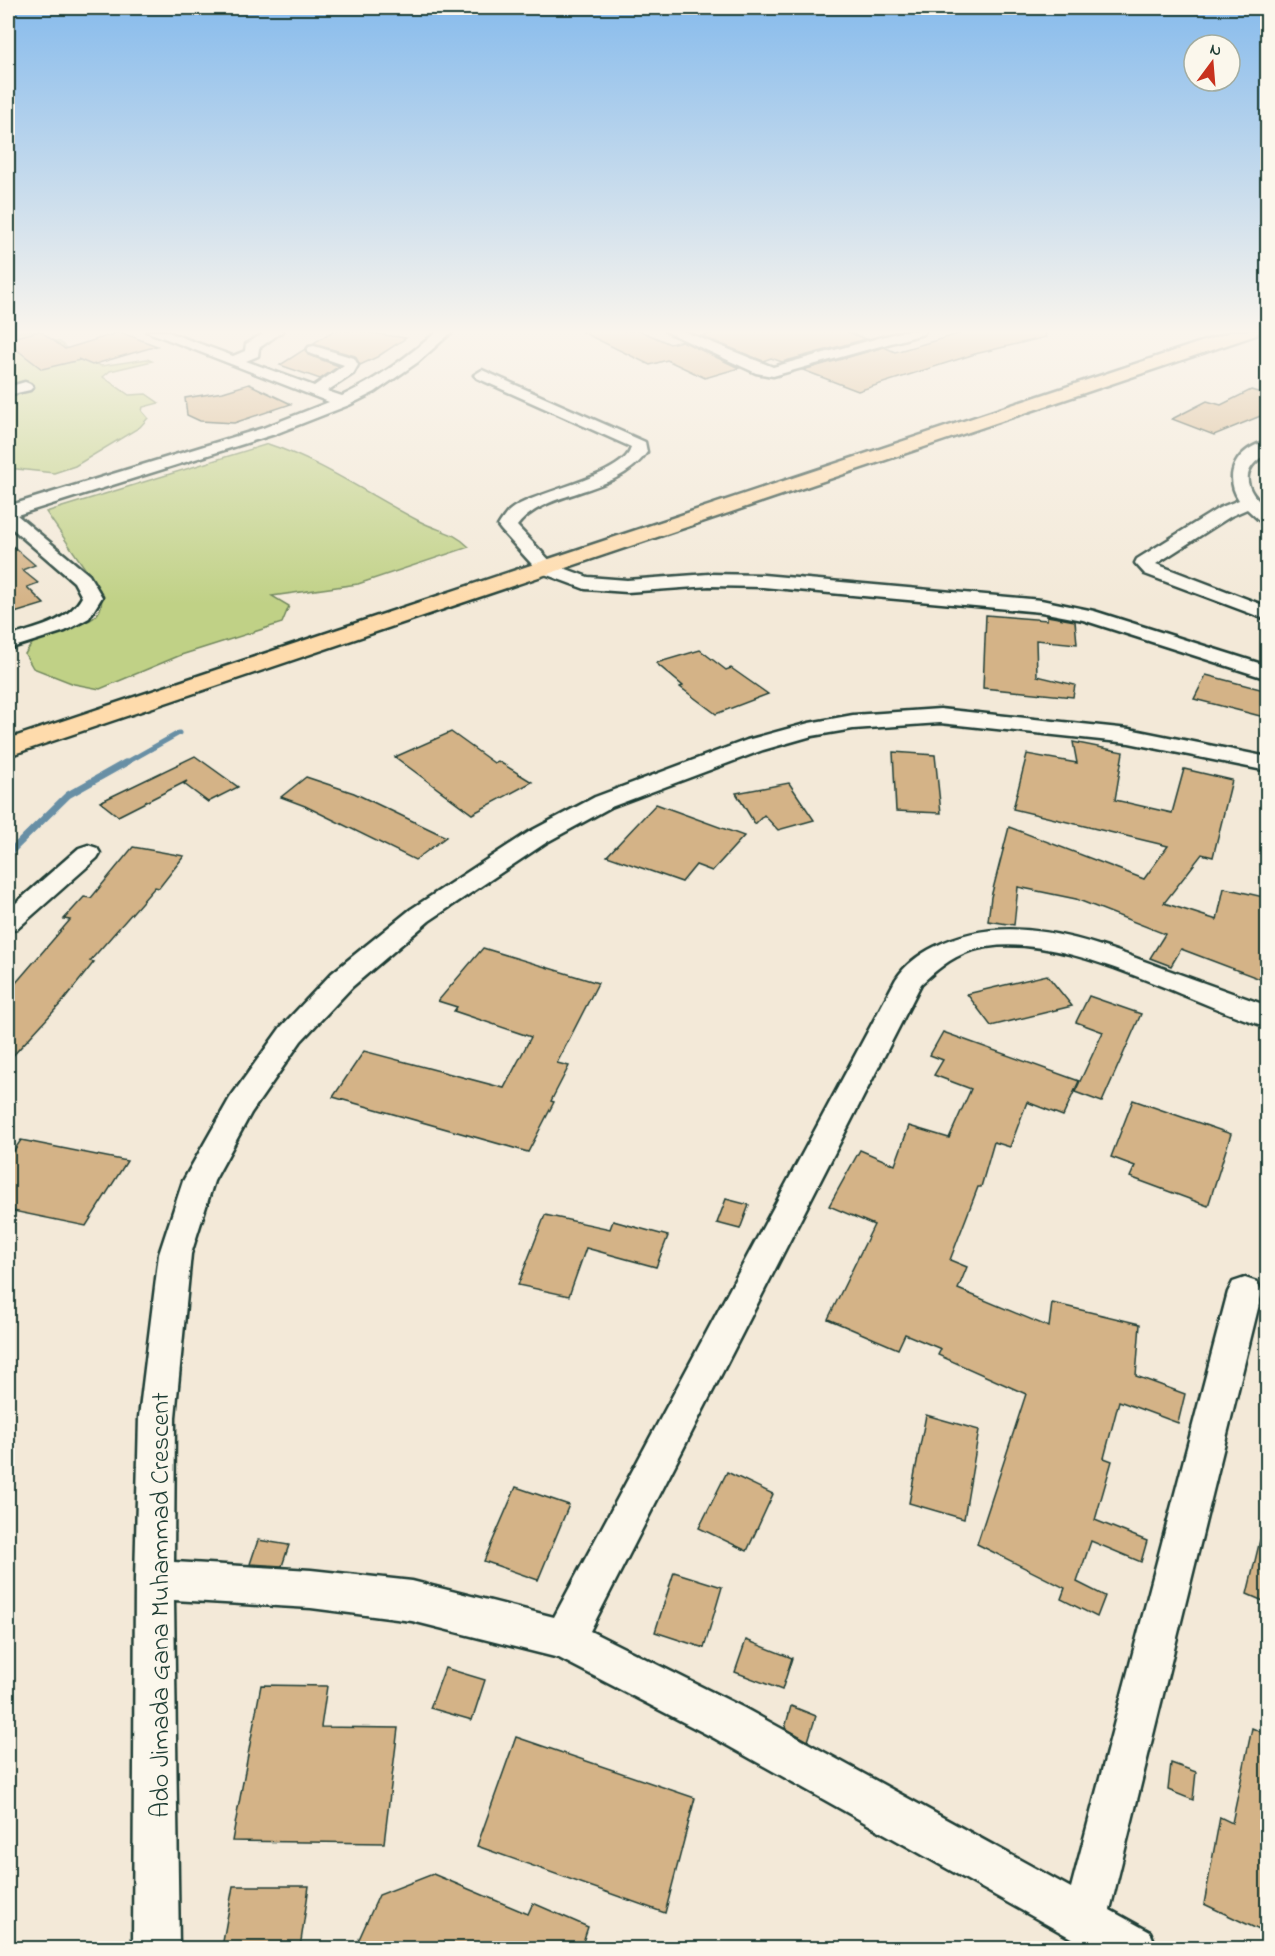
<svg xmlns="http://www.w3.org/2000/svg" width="1275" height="1956" font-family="'Indie Flower',sans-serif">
<rect width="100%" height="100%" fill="#f3e9d8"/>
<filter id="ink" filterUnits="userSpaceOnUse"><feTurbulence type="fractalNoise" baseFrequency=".0167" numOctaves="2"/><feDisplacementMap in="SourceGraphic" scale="12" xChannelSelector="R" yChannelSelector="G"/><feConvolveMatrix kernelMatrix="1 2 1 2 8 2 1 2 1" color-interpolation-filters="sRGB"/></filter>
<g filter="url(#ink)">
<g fill="#c0d186" stroke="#70875d" stroke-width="1.5">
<path d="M 8,331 L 34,331 L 46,339 L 60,342 L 66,348 L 101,366 L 147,359 L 152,361 L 110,371 L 103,377 L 129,395 L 146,394 L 159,403 L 143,407 L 142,411 L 148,418 L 140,427 L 75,466 L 54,473 L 8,468 Z"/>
<path d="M 268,444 C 323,462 370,496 421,522 C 439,531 455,532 469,547 L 358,584 L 272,596 L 289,606 L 282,623 L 181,655 L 100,689 L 74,684 L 33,668 L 25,654 C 28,649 32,643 37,639 C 57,623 112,632 100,590 L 46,512 Z"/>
</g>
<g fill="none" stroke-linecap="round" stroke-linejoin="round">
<path stroke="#678fa5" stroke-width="5" d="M 122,765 L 179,733"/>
<path stroke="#678fa5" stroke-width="7" d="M 8,854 L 68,795 L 125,763"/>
</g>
<g fill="#d4b387" stroke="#1f3d34" stroke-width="1.5">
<path d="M 40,331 L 65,349 L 120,332 L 157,346 L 92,365 L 78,359 L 80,360 L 42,369 L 8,343 L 8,339 Z"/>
<path d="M 333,331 L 356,331 L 406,338 L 377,357 L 360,365 L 355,356 L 312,344 Z"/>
<path d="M 580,331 L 641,331 L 670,344 L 682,341 L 739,368 L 705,378 L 667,360 L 650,365 Z"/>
<path d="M 722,331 L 845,331 L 866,339 L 782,362 L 771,358 L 763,361 L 701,336 Z"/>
<path d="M 969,331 L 1045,331 L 1046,337 L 975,354 L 858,391 L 803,370 L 884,347 L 895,352 Z"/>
<path d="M 305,349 L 308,355 L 339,366 L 320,379 L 280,365 Z"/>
<path d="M 249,384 L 291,404 L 234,423 L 200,421 L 187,415 L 185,398 L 223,392 Z"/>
<path d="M 1251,390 L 1268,395 L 1268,413 L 1214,435 L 1172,419 L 1207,401 L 1221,405 Z"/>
<path d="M 8,542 L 35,565 L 22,570 L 38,583 L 27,587 L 44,604 L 8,615 Z"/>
<path d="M 986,615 L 1047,620 L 1047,616 L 1075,621 L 1077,644 L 1036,640 L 1037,676 L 1075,685 L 1073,697 L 983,688 Z"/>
<path d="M 700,650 L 726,670 L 731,668 L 768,694 L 716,714 L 680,687 L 683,686 L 656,663 Z"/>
<path d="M 1206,675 L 1268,691 L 1268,718 L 1194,699 Z"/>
<path d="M 451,732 L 494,763 L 498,761 L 532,782 L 472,814 L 395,757 Z"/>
<path d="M 1073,742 L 1123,752 L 1115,800 L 1172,813 L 1184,769 L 1232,780 L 1213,857 L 1202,854 L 1164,903 L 1217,920 L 1224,888 L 1268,898 L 1268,982 L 1181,949 L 1171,966 L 1150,958 L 1165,934 L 1076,899 L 1018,887 L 1014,925 L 988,921 L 991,897 L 1009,827 L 1144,879 L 1168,846 L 1013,809 L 1027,754 L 1077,763 Z"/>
<path d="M 893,752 L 935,755 L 941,813 L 896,811 Z"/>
<path d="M 195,756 L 238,787 L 208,802 L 184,784 L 187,781 L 118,816 L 100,802 Z"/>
<path d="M 306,777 L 354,793 L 446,837 L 415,860 L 305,806 L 281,797 Z"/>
<path d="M 789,783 L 814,820 L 778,830 L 764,815 L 755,824 L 736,793 Z"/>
<path d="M 656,804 L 744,836 L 712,871 L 696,865 L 682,882 L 607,856 Z"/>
<path d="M 133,847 L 184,856 L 159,888 L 155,887 L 90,961 L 94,962 L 64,1000 L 8,1061 L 8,992 L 70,920 L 64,919 L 84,897 L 91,898 Z"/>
<path d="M 483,948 L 598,983 L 557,1063 L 569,1066 L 551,1101 L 554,1102 L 528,1152 L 333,1097 L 364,1051 L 504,1088 L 531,1037 L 454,1011 L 457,1007 L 438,1001 Z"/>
<path d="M 1047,975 L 1072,1006 L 991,1026 L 967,994 Z"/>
<path d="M 1089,996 L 1141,1014 L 1102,1102 L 1075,1092 L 1103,1032 L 1076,1022 Z"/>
<path d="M 943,1032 L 1079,1081 L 1063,1116 L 1027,1102 L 1010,1147 L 994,1142 L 981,1187 L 978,1187 L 950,1260 L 967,1267 L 958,1289 L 1049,1327 L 1052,1303 L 1140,1324 L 1136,1376 L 1185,1394 L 1178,1423 L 1119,1401 L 1104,1458 L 1112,1461 L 1095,1520 L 1147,1541 L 1141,1562 L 1091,1541 L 1077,1582 L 1105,1596 L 1097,1617 L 1061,1599 L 1065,1588 L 977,1544 L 1026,1394 L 938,1355 L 941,1349 L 905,1334 L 898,1349 L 828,1319 L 874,1225 L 829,1206 L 860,1150 L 895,1165 L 909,1126 L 949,1138 L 971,1089 L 934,1075 L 943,1060 L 930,1055 Z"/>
<path d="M 1133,1100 L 1231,1134 L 1208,1206 L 1130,1177 L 1135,1166 L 1111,1157 Z"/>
<path d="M 21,1140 L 127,1161 L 86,1226 L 8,1210 L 8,1159 Z"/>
<path d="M 726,1199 L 749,1205 L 740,1229 L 717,1223 Z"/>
<path d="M 545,1215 L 610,1229 L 613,1221 L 668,1236 L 656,1267 L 586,1248 L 569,1296 L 518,1285 Z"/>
<path d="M 926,1415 L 979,1430 L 964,1519 L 909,1503 Z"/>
<path d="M 727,1472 L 773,1494 L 747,1551 L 699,1528 Z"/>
<path d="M 516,1487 L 569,1505 L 538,1580 L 484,1561 Z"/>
<path d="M 258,1540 L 289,1545 L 282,1566 L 250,1564 Z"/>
<path d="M 1260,1540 L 1268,1541 L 1268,1603 L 1247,1594 Z"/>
<path d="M 674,1572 L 722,1587 L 704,1648 L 655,1632 Z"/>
<path d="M 746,1640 L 792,1658 L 782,1690 L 735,1672 Z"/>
<path d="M 445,1668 L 485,1680 L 472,1720 L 430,1708 Z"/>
<path d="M 261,1685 L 327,1686 L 321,1727 L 398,1728 L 384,1843 L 232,1841 Z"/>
<path d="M 791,1706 L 816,1716 L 808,1741 L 785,1728 Z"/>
<path d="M 1252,1728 L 1268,1735 L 1268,1934 L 1204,1904 L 1220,1817 L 1232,1823 Z"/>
<path d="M 516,1737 L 695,1798 L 665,1913 L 477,1846 Z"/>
<path d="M 1171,1763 L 1196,1772 L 1193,1800 L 1168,1790 Z"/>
<path d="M 433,1874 L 528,1914 L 533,1903 L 588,1927 L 581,1948 L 355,1948 L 379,1895 Z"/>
<path d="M 233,1886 L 309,1886 L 300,1948 L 222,1947 Z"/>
</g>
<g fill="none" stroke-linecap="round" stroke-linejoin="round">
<g stroke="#1f3d34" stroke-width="5">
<g id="minor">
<path d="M 146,331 L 165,331 L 233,356 L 245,351 L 246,344 L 267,331 L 283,331 L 259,348 L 258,356 L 246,361 L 314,386 L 344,365 L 309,353 L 307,350 L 309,347 L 314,346 L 354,358 L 358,365 L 353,374 L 327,391 L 342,396 C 378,379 408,356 438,331 L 453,331 L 418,362 L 375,392 L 349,405 L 275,434 L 17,515 L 89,575 L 102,597 L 89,618 L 65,631 L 8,649 L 8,637 C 35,628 67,623 82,597 L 74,582 L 8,525 L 8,506 L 263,428 L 329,402 Z"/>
<path d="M 665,331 L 683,331 L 773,367 L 904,331 L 925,331 L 923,334 L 773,376 L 756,373 Z"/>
<path d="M 482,370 L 645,442 L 647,452 C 615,497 546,488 517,526 L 553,564 L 588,577 L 627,580 L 709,574 L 763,575 L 1041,600 L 1094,611 L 1268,666 L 1268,679 L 1083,620 L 1041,612 L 763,587 L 709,586 L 627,592 L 585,589 L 539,572 L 501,530 L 498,526 C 501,521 505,515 509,511 C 532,491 626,477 631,447 L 477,378 L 474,375 Z"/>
<path d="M 25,382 L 30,384 L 33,387 L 30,390 L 8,395 L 8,387 Z"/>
<path d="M 1268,441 L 1268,453 C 1238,470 1244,490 1268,509 L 1268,524 L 1262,523 L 1247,509 L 1231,516 L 1156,564 L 1268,607 L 1268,620 L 1145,574 L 1135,563 L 1137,559 L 1219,508 L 1239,500 C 1222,473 1238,448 1268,441 Z"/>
<path d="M 940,709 L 1129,729 L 1268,757 L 1268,771 L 1129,743 L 940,723 L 853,729 L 812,736 L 763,750 L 611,807 L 547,842 L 429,921 L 352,987 L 301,1041 L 251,1113 L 214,1181 L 191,1254 L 175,1417 L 174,1562 L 311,1570 L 412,1581 L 554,1617 L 896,979 C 905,965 920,954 934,947 C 1008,909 1088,940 1160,967 C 1196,980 1232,993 1268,1006 L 1268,1027 C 1186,1003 1052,923 970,951 C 950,958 935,971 921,984 L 590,1631 L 744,1708 L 1071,1888 L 1228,1292 L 1233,1282 L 1245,1278 L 1257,1282 L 1262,1292 L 1110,1910 L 1150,1932 L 1157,1948 L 1089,1948 L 714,1738 L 559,1658 L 412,1621 L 311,1608 L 174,1600 L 179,1948 L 133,1948 L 135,1580 L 139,1417 L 159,1254 L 183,1181 L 230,1098 L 281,1027 L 332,973 L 411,909 L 529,832 L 595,797 L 747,740 L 809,723 L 853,715 Z"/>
<path d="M 88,845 L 97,848 L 100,853 L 97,858 L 17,929 L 8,931 L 8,910 L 79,848 Z"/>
</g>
</g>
<g stroke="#1f3d34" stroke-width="5">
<path id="major" d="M 1234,331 L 1259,331 L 1256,335 L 8,756 L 8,739 Z"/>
</g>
<use href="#minor" fill="#fbf7ec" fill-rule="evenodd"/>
<use href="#major" fill="#fedbac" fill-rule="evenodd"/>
</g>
</g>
<linearGradient id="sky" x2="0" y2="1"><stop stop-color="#87bbec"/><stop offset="0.55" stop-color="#faf5ed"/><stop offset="1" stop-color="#faf5ed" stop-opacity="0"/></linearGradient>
<rect width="1275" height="604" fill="url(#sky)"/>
<g text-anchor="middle" stroke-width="5" stroke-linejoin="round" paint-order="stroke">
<g font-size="26" fill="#1f3d34" stroke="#fbf7ec">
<text transform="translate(159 1605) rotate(-90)" y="9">Ado Jimada Gana Muhammad Crescent</text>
</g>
</g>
<rect width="1275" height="1956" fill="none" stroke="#fbf7ec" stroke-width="30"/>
<rect x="15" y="15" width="1245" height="1926" fill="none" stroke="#1f3d34" stroke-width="2" filter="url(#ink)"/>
<g transform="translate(1212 63) rotate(16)"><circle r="28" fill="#fbf7ec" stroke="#a3ada2" stroke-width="1.5"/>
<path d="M0-4.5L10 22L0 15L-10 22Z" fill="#c8321e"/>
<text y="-9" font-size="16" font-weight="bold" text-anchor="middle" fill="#1f3d34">N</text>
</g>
</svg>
